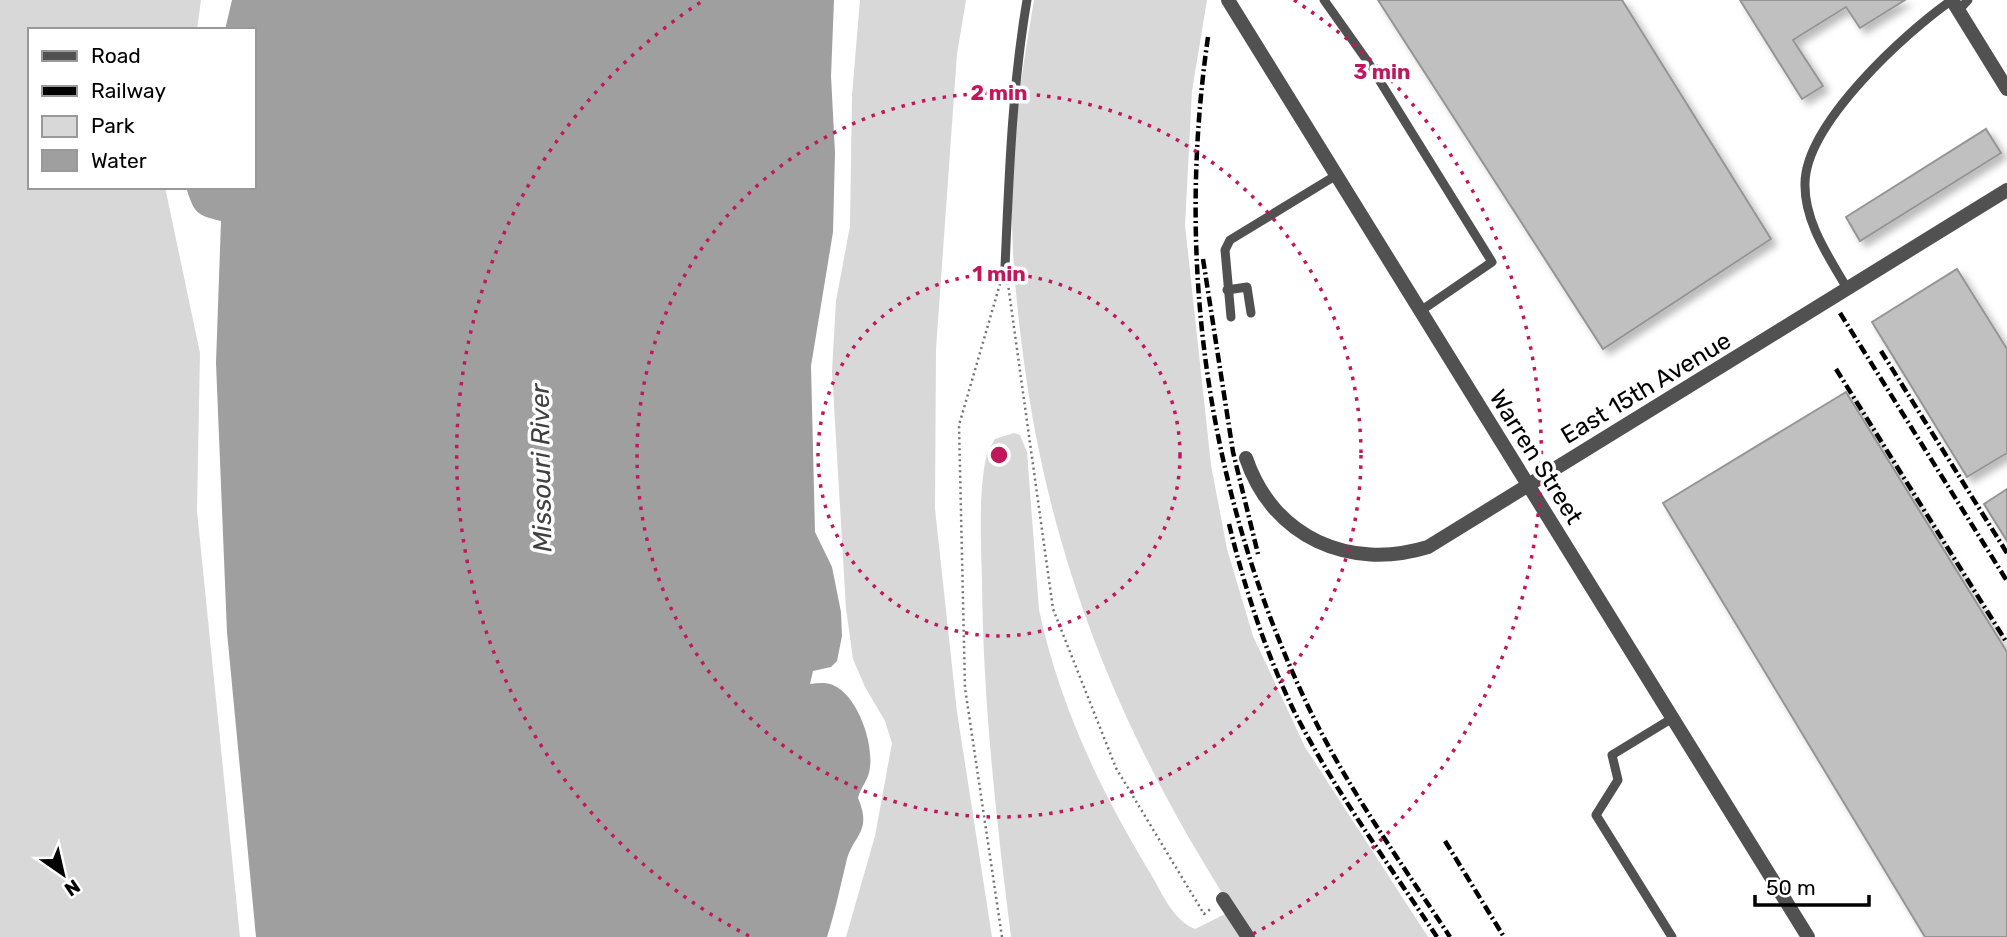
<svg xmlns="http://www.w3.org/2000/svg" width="2007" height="937" font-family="Rubik,sans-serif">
<defs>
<filter id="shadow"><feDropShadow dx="5.5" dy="5.5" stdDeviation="3.5" flood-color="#0004"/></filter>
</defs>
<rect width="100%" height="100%" fill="#fff"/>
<g fill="#d8d8d8">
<path d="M 0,0 L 201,0 L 197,30 L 30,30 L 30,187 L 165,187 L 200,353 L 197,511 L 240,937 L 0,937 Z"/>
<path d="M 860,0 L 966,0 L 957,54 L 936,349 L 935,509 L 957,712 L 992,937 L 846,937 L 875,836 L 892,743 L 885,721 L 865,687 L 853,659 L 846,609 L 832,371 L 836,301 L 850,226 L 852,95 Z"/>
<path d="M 1034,0 L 1207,0 L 1192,91 L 1185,225 L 1211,465 L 1227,549 L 1253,636 L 1305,747 L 1428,937 L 1011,937 C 996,818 983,700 982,581 C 981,539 978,493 987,453 L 995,439 L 1014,433 L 1020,435 L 1027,452 L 1039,610 C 1060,707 1101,792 1152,876 C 1163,895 1173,920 1195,929 L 1233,910 C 1123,739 1051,565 1024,362 C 1017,309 1011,254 1012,199 C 1012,133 1023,65 1034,0 Z"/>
</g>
<path fill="#9f9f9f" d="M 232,0 L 834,0 L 831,76 L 835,153 L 833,232 L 811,366 L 815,532 L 832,567 L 841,612 L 842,636 L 837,661 L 831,667 L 813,671 L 810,684 C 818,683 826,682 833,685 C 858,696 873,742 870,767 C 869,780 861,786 858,798 C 873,833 852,835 846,863 C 840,888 835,912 827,937 L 256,937 L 227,632 L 216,363 L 221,221 C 195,215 194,212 186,187 L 254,187 L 254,30 L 225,30 Z"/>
<g fill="#c0c0c0" stroke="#959595" stroke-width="2" filter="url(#shadow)">
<path d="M 1378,0 L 1622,0 L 1771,239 L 1603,349 Z"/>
<path d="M 1740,0 L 1905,0 L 1860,28 L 1846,7 L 1793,40 L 1823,86 L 1802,99 Z"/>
<path d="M 1986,129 L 2001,153 L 1860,241 L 1846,217 Z"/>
<path d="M 1957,269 L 2007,349 L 2007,453 L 1967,477 L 1872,322 Z"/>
<path d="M 1846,392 L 2007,652 L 2007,937 L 1925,937 L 1663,503 Z"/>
<path d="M 2007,489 L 2007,541 L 1984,504 Z"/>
</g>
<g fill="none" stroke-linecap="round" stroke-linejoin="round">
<g stroke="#737373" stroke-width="2.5" stroke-dasharray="2 3.5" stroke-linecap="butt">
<path d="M 1007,277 L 1053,609 L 1116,768 L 1204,914 L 1212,908"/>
<path d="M 1002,937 L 965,688 L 959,425 L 1002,277"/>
</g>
<g stroke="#515151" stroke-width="9">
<path d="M 1324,0 L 1368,62 L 1492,262 L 1419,312"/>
<path d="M 1958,11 L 1968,0"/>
<path d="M 1005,267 C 1009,177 1012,88 1027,0"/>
<path d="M 1227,290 L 1247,287 L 1251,313"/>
<path d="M 1848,290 C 1829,257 1804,222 1805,183 C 1806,123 1906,32 1952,0"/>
<path d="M 1231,317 L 1225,250 L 1230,240 L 1335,176"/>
<path d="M 1671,719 L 1612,755 L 1618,780 L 1596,815 L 1672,937"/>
</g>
<g stroke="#515151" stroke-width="14">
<path d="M 1228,0 L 1808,937"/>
<path d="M 1952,0 L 2007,89"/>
<path d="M 1246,458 C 1273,538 1350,571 1428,547 L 2007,190"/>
<path d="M 1223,899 L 1248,937"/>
</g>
<g stroke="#000" stroke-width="4.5" stroke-dasharray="10 3.5 2 3.5" stroke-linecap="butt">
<path d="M 1208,37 C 1175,266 1208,493 1306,702 C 1345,785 1400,861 1450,937"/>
<path d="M 1203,259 L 1233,452 L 1258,554"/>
<path d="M 1840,313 L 2007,581"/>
<path d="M 1881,351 L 2007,553"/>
<path d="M 1836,369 L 2007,643"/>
<path d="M 1229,524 C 1245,589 1265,651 1294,711 C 1334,790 1388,863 1437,937"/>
<path d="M 1445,841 L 1504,937"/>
</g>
</g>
<g fill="none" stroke="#c2185b" stroke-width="3.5" stroke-dasharray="3.5 7">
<circle cx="999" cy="455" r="181"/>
<circle cx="999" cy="455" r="362"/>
<path d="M749 936A542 542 0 0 1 704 0M1294 0A542 542 0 0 1 1249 936"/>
</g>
<g text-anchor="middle" stroke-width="7" stroke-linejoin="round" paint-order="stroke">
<g font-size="24" fill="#000" stroke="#fff">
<text transform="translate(1646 388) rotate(-31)" y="8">East 15th Avenue</text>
<text transform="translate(1536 457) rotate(58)" y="8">Warren Street</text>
</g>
<g font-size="26" font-style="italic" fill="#404040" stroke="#fff">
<text transform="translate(541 468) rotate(-91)" y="9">Missouri River</text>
</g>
</g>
<circle cx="999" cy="455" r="10" fill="#c2185b" stroke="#fff" stroke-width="3.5"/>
<g font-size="21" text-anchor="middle" font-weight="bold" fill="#c2185b" stroke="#fff" stroke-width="7" stroke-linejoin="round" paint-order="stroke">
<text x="1382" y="79">3 min</text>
<text x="999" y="100">2 min</text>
<text x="999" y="281">1 min</text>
</g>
<rect x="28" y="28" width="228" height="161" fill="#ffffff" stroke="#999999" stroke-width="2"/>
<rect x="42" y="51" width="35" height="10" fill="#515151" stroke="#999999" stroke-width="2"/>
<text x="91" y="63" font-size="21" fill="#000000">Road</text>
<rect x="42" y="86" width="35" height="10" fill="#000000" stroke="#999999" stroke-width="2"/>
<text x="91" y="98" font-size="21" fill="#000000">Railway</text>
<rect x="42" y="116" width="35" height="21" fill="#d8d8d8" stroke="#999999" stroke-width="2"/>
<text x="91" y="133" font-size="21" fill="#000000">Park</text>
<rect x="42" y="150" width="35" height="21" fill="#9f9f9f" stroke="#999999" stroke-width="2"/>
<text x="91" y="168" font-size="21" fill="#000000">Water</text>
<g transform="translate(63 874) rotate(146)" stroke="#ffffff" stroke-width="5" paint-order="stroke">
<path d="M0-5L12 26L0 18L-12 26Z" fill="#000000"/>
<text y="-10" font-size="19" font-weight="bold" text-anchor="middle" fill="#000000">N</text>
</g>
<path d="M1755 895v10h114v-10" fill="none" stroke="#000000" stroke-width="3.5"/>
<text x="1766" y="895" font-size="21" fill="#000000" stroke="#ffffff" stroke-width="5" paint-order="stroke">50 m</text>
</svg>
